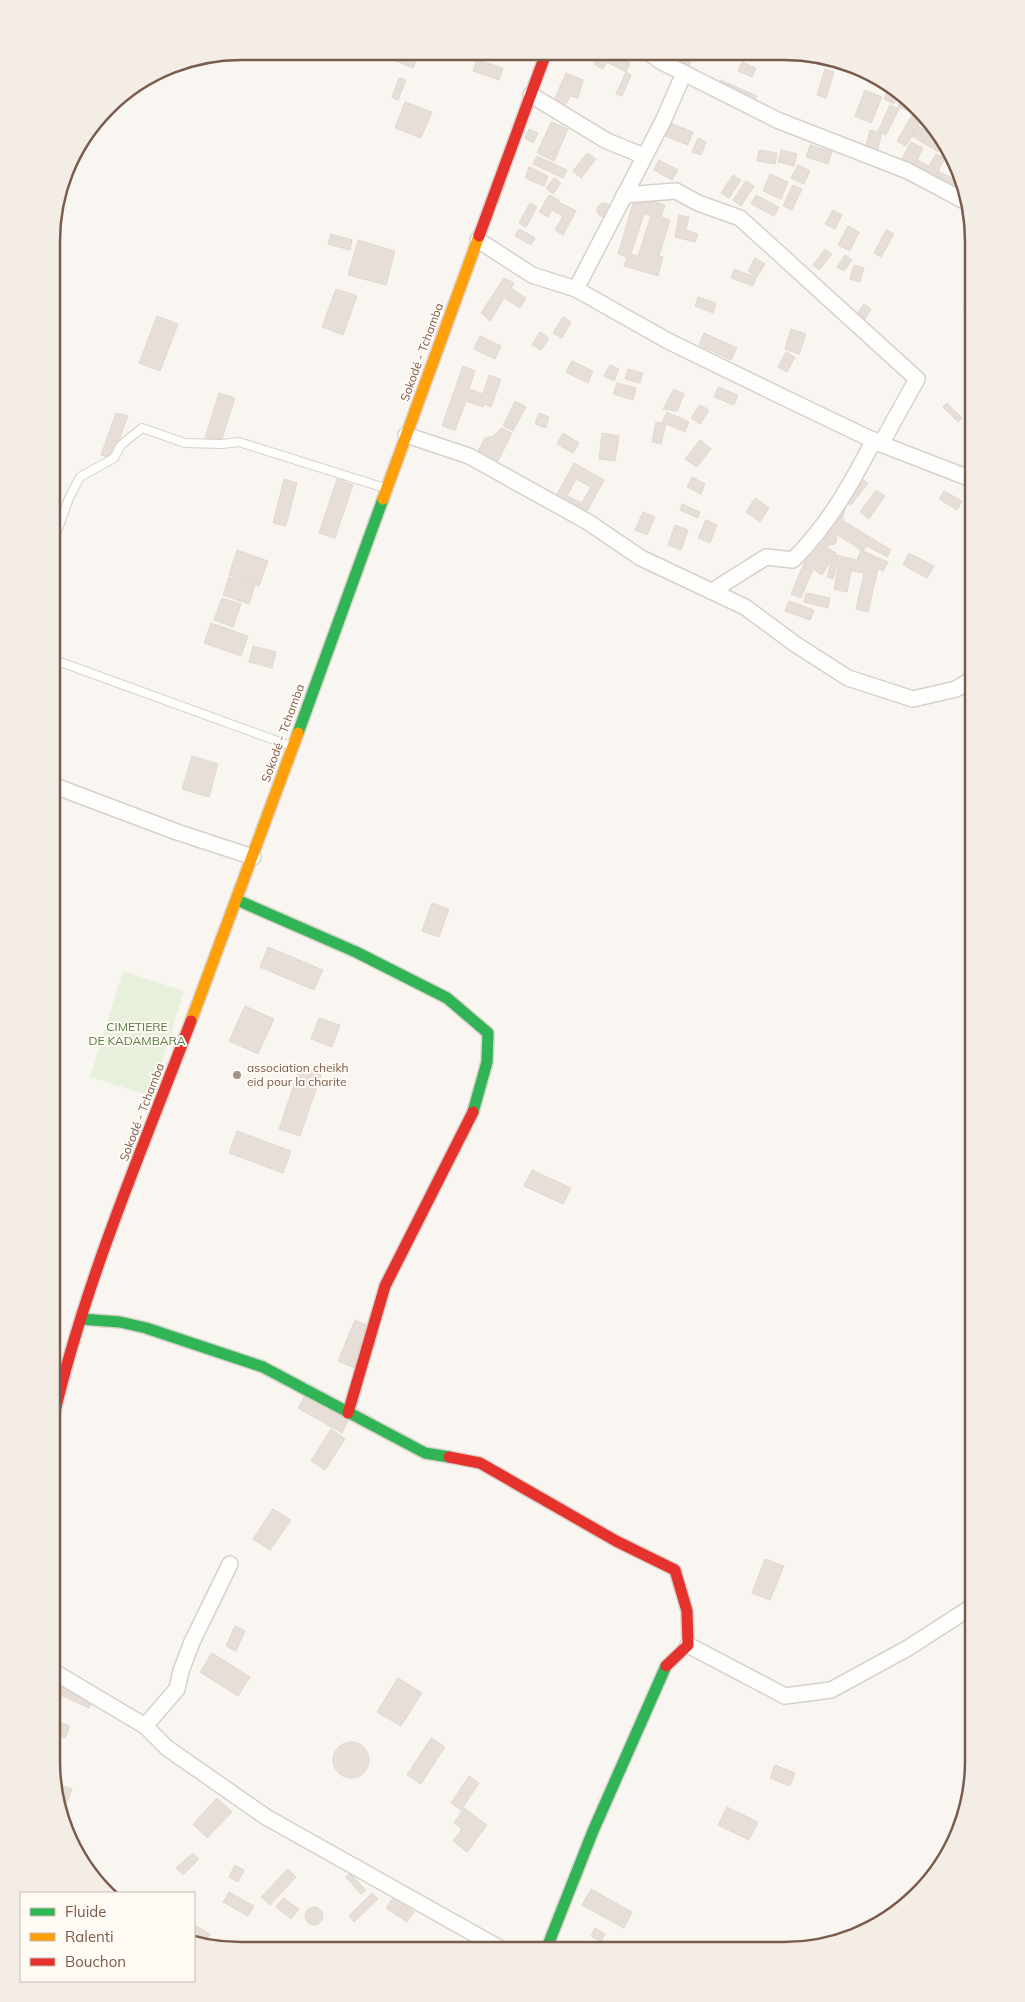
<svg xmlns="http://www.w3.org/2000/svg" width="1025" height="2002" font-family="Mulish,sans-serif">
<rect width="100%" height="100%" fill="#f9f5f0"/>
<path fill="#e7f0db" d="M 123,971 L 184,991 L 151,1096 L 90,1077 Z"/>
<g fill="#e6ded7" stroke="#e2d8d2" fill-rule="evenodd">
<path d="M 382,52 L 407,52 L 417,56 L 413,68 L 381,55 Z"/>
<path d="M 599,53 L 611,54 L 603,69 L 594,64 Z"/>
<path d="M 612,54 L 630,63 L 626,72 L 607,62 Z"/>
<path d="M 686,54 L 693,58 L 686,70 L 679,65 Z"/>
<path d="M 477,60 L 503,68 L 499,80 L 473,71 Z"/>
<path d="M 742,62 L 756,68 L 752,77 L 738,71 Z"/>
<path d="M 825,69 L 834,72 L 826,98 L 817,95 Z"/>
<path d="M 626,72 L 631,75 L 622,96 L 616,94 Z"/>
<path d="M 566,73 L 583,80 L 578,98 L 570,96 L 563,110 L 552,105 Z"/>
<path d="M 399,78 L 406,80 L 398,100 L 392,97 Z"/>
<path d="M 721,80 L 757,96 L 753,104 L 718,88 Z"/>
<path d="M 890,85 L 899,92 L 894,104 L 884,99 Z"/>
<path d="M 865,90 L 882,97 L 871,123 L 855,116 Z"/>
<path d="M 903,94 L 917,107 L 914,113 L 898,107 Z"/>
<path d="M 405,102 L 432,112 L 421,138 L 395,128 Z"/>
<path d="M 890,105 L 899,109 L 886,135 L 878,131 Z"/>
<path d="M 914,112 L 922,118 L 906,146 L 897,141 Z"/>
<path d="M 551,122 L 568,129 L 554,161 L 537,153 Z"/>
<path d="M 670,123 L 693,132 L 688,145 L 665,136 Z"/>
<path d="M 918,126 L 944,141 L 938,152 L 912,136 Z"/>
<path d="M 529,129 L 538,133 L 533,143 L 525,138 Z"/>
<path d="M 870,130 L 882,133 L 877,152 L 865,149 Z"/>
<path d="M 698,138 L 706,142 L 701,155 L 692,152 Z"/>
<path d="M 911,142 L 923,148 L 917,160 L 929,166 L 936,154 L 945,158 L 938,171 L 959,182 L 962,177 L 966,195 L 900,162 Z"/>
<path d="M 810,145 L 832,152 L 828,164 L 806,157 Z"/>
<path d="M 759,150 L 777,153 L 775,164 L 757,161 Z"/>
<path d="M 781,150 L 797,154 L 794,166 L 778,162 Z"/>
<path d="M 587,153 L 596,159 L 581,178 L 573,171 Z"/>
<path d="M 537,156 L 567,170 L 563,178 L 533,164 Z"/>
<path d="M 659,160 L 678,170 L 672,180 L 654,170 Z"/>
<path d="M 798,165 L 810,171 L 804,184 L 791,178 Z"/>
<path d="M 529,167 L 548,176 L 544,186 L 525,178 Z"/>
<path d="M 770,174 L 788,182 L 781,199 L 763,191 Z"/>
<path d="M 733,175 L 741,180 L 729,198 L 721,193 Z"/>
<path d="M 554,178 L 561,183 L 553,194 L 546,188 Z"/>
<path d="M 746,181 L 754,186 L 741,206 L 733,200 Z"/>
<path d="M 793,185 L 802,189 L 792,210 L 783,206 Z"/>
<path d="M 549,195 L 559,200 L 558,202 L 576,211 L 563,235 L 555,230 L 563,216 L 552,210 L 548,217 L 539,212 Z"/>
<path d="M 756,195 L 779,207 L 774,216 L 751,204 Z"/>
<path d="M 639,197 L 665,205 L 661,217 L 670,220 L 659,256 L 663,257 L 658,276 L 624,266 L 627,257 L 618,254 L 634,200 ZM 644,214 L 651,216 L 638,256 L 631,254 Z"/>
<path d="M 530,203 L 537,207 L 526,227 L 519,223 Z"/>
<circle cx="604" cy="210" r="7"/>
<path d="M 833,210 L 842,215 L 835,229 L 825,224 Z"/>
<path d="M 679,215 L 689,217 L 686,230 L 698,234 L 695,242 L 675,237 Z"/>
<path d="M 848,226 L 859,232 L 850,251 L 838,245 Z"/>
<path d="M 519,229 L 535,238 L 531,245 L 515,236 Z"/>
<path d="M 886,230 L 894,234 L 881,257 L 874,253 Z"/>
<path d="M 331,234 L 352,240 L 350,250 L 328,244 Z"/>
<path d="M 358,240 L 395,251 L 386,285 L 348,275 Z"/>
<path d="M 825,249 L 832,254 L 819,270 L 813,265 Z"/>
<path d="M 845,255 L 852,260 L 844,271 L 837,267 Z"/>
<path d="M 755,258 L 765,264 L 757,277 L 748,271 Z"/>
<path d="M 854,265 L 864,268 L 860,282 L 850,279 Z"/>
<path d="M 734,269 L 756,277 L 753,286 L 731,278 Z"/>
<path d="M 504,278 L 514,283 L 511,288 L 526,298 L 520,308 L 504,298 L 490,321 L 481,313 Z"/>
<path d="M 336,289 L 357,296 L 343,335 L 322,327 Z"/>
<path d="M 970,294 L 974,296 L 974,313 L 963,307 Z"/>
<path d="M 698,297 L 716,303 L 713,313 L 695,306 Z"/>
<path d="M 864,304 L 871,309 L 862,324 L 854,319 Z"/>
<path d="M 157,316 L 178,324 L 160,371 L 139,363 Z"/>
<path d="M 563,317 L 571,322 L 562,338 L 553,333 Z"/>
<path d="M 791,329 L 806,334 L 799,354 L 785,349 Z"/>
<path d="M 540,332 L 549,338 L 541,350 L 532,345 Z"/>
<path d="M 704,333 L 737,348 L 731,360 L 699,345 Z"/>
<path d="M 480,336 L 501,346 L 495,359 L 474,349 Z"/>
<path d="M 786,352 L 795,357 L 787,372 L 778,367 Z"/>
<path d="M 572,361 L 593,371 L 588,383 L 566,372 Z"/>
<path d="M 610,365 L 619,369 L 614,381 L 604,376 Z"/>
<path d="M 463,366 L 475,371 L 469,389 L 483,394 L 489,375 L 501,379 L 491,407 L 484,404 L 483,407 L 466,401 L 455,430 L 442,426 Z"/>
<path d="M 974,366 L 974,380 L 967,376 Z"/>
<path d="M 628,369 L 643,373 L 640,383 L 625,379 Z"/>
<path d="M 617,383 L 636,388 L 633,400 L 613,394 Z"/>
<path d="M 718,387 L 738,395 L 734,405 L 714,397 Z"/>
<path d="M 674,389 L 684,394 L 677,411 L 663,409 Z"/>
<path d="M 219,393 L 235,398 L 221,442 L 205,438 Z"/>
<path d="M 515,401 L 526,407 L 513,431 L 503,426 Z"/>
<path d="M 947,403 L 962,418 L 958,422 L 943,407 Z"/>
<path d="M 700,405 L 709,410 L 700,424 L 691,418 Z"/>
<path d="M 667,412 L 689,422 L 685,432 L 662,422 Z"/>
<path d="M 116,413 L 128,416 L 112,458 L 101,455 Z"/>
<path d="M 539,413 L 549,417 L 546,428 L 535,424 Z"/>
<path d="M 656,422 L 666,424 L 661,444 L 652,442 Z"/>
<path d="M 501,428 L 512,433 L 498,461 L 487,461 L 476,455 L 485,438 L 494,436 Z"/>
<path d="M 563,433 L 579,443 L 573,453 L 557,444 Z"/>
<path d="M 602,433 L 619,436 L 615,461 L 599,459 Z"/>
<path d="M 700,440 L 711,449 L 697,467 L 685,459 Z"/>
<path d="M 574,463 L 604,480 L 585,515 L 554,500 ZM 576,479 L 591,487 L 582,503 L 567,496 Z"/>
<path d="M 692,477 L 705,484 L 701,494 L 687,487 Z"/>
<path d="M 860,478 L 868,483 L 851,505 L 847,502 L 842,520 L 891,550 L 887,557 L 867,546 L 863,551 L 888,562 L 883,571 L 878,569 L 868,612 L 856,609 L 864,573 L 851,571 L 847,592 L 834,589 L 838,568 L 836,568 L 833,579 L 827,577 L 832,559 L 822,575 L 813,569 L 801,598 L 791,594 L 805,561 L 818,542 L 822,544 L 825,533 L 831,530 L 828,528 ZM 835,533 L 861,550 L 857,560 L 835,555 L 836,553 L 825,546 L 835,544 L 837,539 Z"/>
<path d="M 284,479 L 297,483 L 286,526 L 273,523 Z"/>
<path d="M 337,479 L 353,485 L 335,538 L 319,533 Z"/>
<path d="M 876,490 L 885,496 L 869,519 L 860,512 Z"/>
<path d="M 944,491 L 962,501 L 957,510 L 939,499 Z"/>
<path d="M 755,498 L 769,508 L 760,522 L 746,512 Z"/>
<path d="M 682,504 L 700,512 L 698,518 L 680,510 Z"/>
<path d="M 643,512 L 655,517 L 647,535 L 635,530 Z"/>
<path d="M 706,520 L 717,525 L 710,543 L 698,538 Z"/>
<path d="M 675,525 L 688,530 L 681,550 L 668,545 Z"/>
<path d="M 237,550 L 268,561 L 259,586 L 229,575 Z"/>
<path d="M 909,553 L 934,566 L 927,578 L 903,565 Z"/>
<path d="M 229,577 L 255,585 L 249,604 L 223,595 Z"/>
<path d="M 806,593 L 830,598 L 828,608 L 804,602 Z"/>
<path d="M 222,598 L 241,604 L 233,627 L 214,620 Z"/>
<path d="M 789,601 L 814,610 L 810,620 L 785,611 Z"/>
<path d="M 211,623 L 248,636 L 241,656 L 204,643 Z"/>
<path d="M 253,646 L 276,652 L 272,668 L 249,662 Z"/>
<path d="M 192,756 L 218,764 L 209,797 L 182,789 Z"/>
<path d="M 432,903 L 449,909 L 439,937 L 422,931 Z"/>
<path d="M 268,947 L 323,970 L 314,990 L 260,967 Z"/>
<path d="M 245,1006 L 274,1019 L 258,1054 L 229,1041 Z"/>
<path d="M 319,1018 L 340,1025 L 332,1047 L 311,1039 Z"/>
<path d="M 300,1067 L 321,1075 L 300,1136 L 279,1129 Z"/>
<path d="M 237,1131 L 291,1151 L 283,1173 L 229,1153 Z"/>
<path d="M 532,1170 L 571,1188 L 563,1204 L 524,1186 Z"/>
<path d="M 355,1320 L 373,1328 L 355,1368 L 338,1361 Z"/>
<path d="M 308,1391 L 351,1415 L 342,1433 L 298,1408 Z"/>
<path d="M 331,1429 L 345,1439 L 325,1470 L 311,1461 Z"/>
<path d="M 273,1509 L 291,1520 L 270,1550 L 253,1539 Z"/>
<path d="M 765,1559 L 784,1566 L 770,1600 L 752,1593 Z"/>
<path d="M 235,1626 L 245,1631 L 236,1651 L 226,1646 Z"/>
<path d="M 212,1653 L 250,1677 L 238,1696 L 200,1672 Z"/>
<path d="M 398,1678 L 422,1693 L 401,1726 L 377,1712 Z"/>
<path d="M 61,1681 L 94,1696 L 89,1708 L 56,1693 Z"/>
<path d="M 51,1719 L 70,1726 L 65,1738 L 51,1733 Z"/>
<path d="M 431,1738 L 445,1747 L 421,1784 L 407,1775 Z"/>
<circle cx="351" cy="1760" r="18"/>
<path d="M 775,1765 L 795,1773 L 790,1786 L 770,1778 Z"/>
<path d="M 469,1776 L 479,1783 L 461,1810 L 451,1803 Z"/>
<path d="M 55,1783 L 72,1789 L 67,1803 L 58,1800 Z"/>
<path d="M 217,1798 L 232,1812 L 207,1838 L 193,1824 Z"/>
<path d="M 727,1807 L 758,1822 L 749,1840 L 718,1825 Z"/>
<path d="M 464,1808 L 487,1825 L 467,1852 L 453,1841 L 462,1829 L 454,1823 Z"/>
<path d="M 193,1853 L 199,1859 L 183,1875 L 176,1868 Z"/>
<path d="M 235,1865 L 244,1870 L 238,1882 L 229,1877 Z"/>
<path d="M 288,1869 L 296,1877 L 270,1905 L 261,1897 Z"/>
<path d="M 350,1874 L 366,1890 L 361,1894 L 346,1877 Z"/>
<path d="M 591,1889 L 632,1912 L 624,1928 L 582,1905 Z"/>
<path d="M 229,1892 L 254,1906 L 248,1916 L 223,1902 Z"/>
<path d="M 372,1893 L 378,1899 L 354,1922 L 349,1916 Z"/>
<path d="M 283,1898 L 299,1909 L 291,1919 L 276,1907 Z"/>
<path d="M 393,1898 L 414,1912 L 407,1922 L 386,1908 Z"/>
<circle cx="314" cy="1916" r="9"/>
<path d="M 194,1925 L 210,1934 L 204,1945 L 194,1940 Z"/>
<path d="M 595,1928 L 605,1934 L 601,1942 L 591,1936 Z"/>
</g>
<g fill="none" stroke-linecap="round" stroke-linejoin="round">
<g stroke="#d7d1cb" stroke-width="10">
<g id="lane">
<path d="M 53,543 L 69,498 L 80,477 L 114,458 L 121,445 L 142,428 L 185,443 L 222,444 L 239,442 L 385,488"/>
<path d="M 52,659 L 291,746"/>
</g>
</g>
<g stroke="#d7d1cb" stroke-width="18">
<g id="street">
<path d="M 651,54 L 660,61 L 777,120 L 908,171 L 968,203"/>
<path d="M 531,95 L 607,141 L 644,156"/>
<path d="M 624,195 L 676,191 L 698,203 L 740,218 L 917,379 L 881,444"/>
<path d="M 478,240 L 532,275 L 576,289 L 668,341 L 785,398 L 881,444 L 974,480"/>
<path d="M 576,289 L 664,119 L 684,73"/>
<path d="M 406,435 L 469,456 L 588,522 L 641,558 L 745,607 L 795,644 L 848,678 L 913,699 L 956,689 L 974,678"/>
<path d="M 712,591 L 766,557 L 793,560 C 829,524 851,484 874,440"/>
<path d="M 52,785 L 177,832 L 253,857"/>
<path d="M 688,1645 L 785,1696 L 831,1690 L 908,1648 L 973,1606"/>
<path d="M 51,1670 L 145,1726 L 167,1748 L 266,1817 L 503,1950"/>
<path d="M 145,1726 L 177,1689 L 181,1671 L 192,1642 L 230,1564"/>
</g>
</g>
<g stroke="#d9d2cb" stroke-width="14">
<g id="fast">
<path d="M 298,733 L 383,499"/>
<path d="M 237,900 L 356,952 L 447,998 L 488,1033 L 487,1062 L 473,1112"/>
<path d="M 81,1319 L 120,1322 L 146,1328 L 263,1367 L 425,1453 L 449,1457"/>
<path d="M 546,1950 L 593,1831 L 666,1666"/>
</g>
</g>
<g stroke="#d9d2cb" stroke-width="14">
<g id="slow">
<path d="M 383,499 L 479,236"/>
<path d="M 191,1021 L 298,733"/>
</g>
</g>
<g stroke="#d9d2cb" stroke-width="14">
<g id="jam">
<path d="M 479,236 L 546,53"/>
<path d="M 348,1413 L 385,1286 L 473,1112"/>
<path d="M 52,1424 C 83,1286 141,1153 191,1021"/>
<path d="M 449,1457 L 480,1463 L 616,1541 L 675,1570 L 687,1611 L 688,1645 L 666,1666"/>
</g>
</g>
<use href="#lane" stroke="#fefefd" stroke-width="8"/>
<use href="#street" stroke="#fefefd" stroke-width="15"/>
<use href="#fast" stroke="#30b455" stroke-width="11"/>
<use href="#slow" stroke="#ff9f0a" stroke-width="11"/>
<use href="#jam" stroke="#e5322d" stroke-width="11"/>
</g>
<circle fill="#a69286" stroke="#fffaf3" stroke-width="2" cx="237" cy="1075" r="5"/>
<g text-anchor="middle" stroke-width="4" stroke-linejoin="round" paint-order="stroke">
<g font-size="12" fill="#7a5c4d" stroke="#fffaf3">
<text transform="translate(422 352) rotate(-70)" y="4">Sokodé - Tchamba</text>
<text transform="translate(283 733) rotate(-70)" y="4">Sokodé - Tchamba</text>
<text transform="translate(142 1112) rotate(-69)" y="4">Sokodé - Tchamba</text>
</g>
<g font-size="12" fill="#537a41" stroke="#fffaf3">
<text x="137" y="1031">CIMETIERE<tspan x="137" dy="14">DE KADAMBARA</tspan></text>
</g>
<g font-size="12" fill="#7a5c4d" stroke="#fffaf3" text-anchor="start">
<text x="247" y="1072">association cheikh<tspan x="247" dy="14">eid pour la charite</tspan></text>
</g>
</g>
<path d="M0 0H1025V2002H0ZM241 60H784A181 181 0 0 1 965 241V1761A181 181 0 0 1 784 1942H241A181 181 0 0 1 60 1761V241A181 181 0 0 1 241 60Z" fill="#f4ede6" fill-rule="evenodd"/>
<path fill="none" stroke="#7a5c4d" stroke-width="2.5" d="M241 60H784A181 181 0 0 1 965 241V1761A181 181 0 0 1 784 1942H241A181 181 0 0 1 60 1761V241A181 181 0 0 1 241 60Z"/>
<rect x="20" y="1892" width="175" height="90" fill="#fffaf3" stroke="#cabbb1"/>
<rect x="30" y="1908" width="25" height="8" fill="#30b455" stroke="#cabbb1"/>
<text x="65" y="1917" font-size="15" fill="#7a5c4d">Fluide</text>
<rect x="30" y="1933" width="25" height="8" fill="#ff9f0a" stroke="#cabbb1"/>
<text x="65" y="1942" font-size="15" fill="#7a5c4d">Ralenti</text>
<rect x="30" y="1958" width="25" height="8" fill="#e5322d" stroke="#cabbb1"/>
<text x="65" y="1967" font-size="15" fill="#7a5c4d">Bouchon</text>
</svg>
